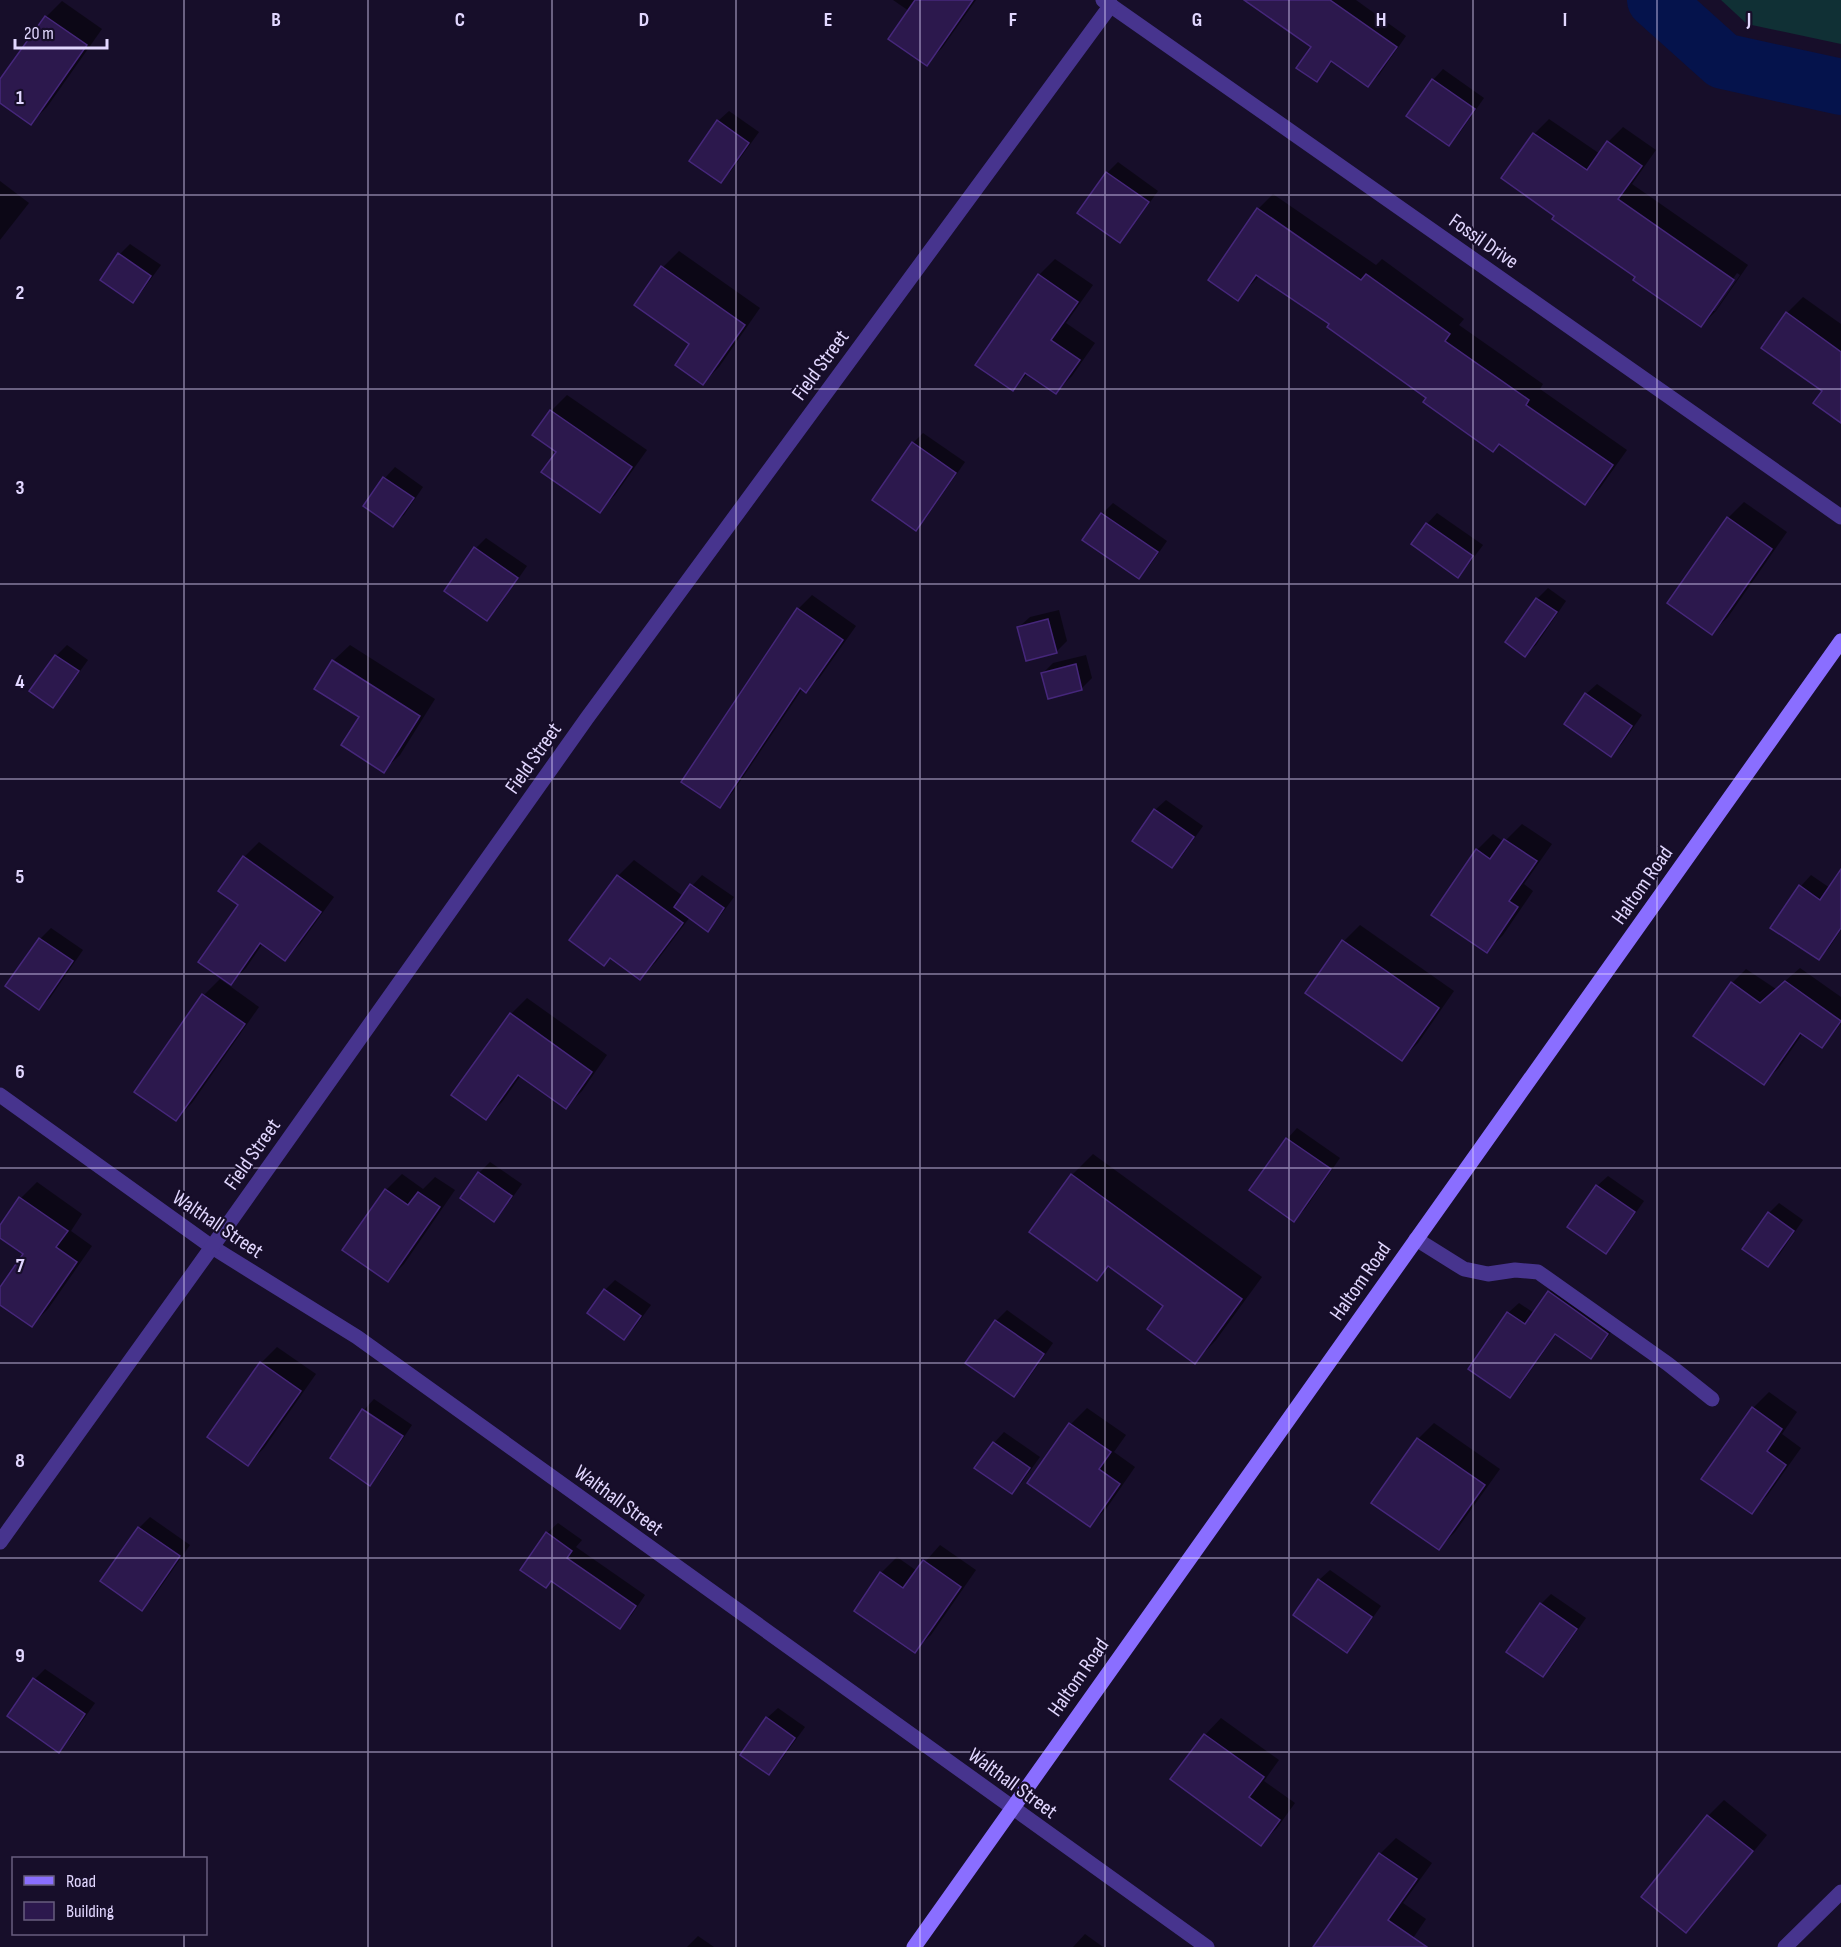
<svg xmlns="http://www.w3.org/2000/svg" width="1841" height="1947" font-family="'Sofia Sans Condensed',sans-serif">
<rect width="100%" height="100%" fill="#170e2a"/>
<path fill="#103035" d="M 1721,0 L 1841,0 L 1841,44 L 1747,24 Z"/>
<g fill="#0007" fill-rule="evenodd">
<path d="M 893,0 L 976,0 L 942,48 L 926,64 L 909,11 Z"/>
<path d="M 1247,0 L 1356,0 L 1406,36 L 1379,75 L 1368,85 L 1333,61 L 1316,80 L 1313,46 Z"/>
<path d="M 62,1 L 102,29 L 47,107 L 31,123 L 0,102 L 0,82 L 46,17 Z"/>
<path d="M 1443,69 L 1484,98 L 1459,134 L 1449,145 L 1433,80 Z"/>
<path d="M 729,111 L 759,132 L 731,171 L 721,181 L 718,121 Z"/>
<path d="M 1549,119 L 1600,154 L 1608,142 L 1623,127 L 1656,150 L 1632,184 L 1748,265 L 1716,311 L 1701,326 L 1557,216 L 1534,134 ZM 1737,273 L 1740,275 L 1715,311 L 1711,311 Z"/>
<path d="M 1118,162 L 1158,191 L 1130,230 L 1120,241 L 1080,213 L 1107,173 Z"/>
<path d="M 0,181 L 29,203 L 0,240 Z"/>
<path d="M 1273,194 L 1376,265 L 1382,259 L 1464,319 L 1459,325 L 1543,384 L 1540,389 L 1627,450 L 1600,488 L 1585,503 L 1500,443 L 1428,397 L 1331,324 L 1260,275 L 1238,299 L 1258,209 Z"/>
<path d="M 130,244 L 161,265 L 143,290 L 133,301 L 120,254 Z"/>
<path d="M 679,251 L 760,308 L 719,367 L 703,383 L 691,344 L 636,305 L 663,267 Z"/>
<path d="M 1055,259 L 1093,285 L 1066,323 L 1095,343 L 1072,376 L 1056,392 L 1029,373 L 1012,389 L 1039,275 Z"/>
<path d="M 1803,297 L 1841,324 L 1841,421 L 1824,390 L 1787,313 Z"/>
<path d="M 567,395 L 647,450 L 615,495 L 599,511 L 551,411 Z"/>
<path d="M 923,433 L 965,462 L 926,518 L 916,529 L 913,443 Z"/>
<path d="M 395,467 L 423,487 L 404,515 L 393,525 L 365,506 L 385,478 Z"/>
<path d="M 1744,502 L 1787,532 L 1728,617 L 1712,633 L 1728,518 Z"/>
<path d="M 1113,503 L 1167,541 L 1149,567 L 1139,577 L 1084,539 L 1102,514 Z"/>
<path d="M 1437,513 L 1483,545 L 1468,565 L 1458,576 L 1427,524 Z"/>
<path d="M 486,538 L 527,566 L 498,608 L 487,619 L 476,548 Z"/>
<path d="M 1548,588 L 1566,601 L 1536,645 L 1525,655 L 1507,642 L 1537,599 Z"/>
<path d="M 812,595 L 856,626 L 820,677 L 806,691 L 803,688 L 733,792 L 720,806 L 683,781 L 798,609 Z"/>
<path d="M 1059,610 L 1067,641 L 1056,652 L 1019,627 L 1030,617 Z"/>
<path d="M 67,645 L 88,660 L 63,695 L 53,706 L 32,691 L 56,656 Z"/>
<path d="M 350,645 L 435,699 L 400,755 L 383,771 L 361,716 L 316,688 L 333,661 Z"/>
<path d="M 1086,655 L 1092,678 L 1081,689 L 1043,673 L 1053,663 Z"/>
<path d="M 1597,684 L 1642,715 L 1621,745 L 1611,755 L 1586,694 Z"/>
<path d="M 1166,800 L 1203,826 L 1182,856 L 1172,866 L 1155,810 Z"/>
<path d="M 1522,824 L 1552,844 L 1524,884 L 1533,891 L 1503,935 L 1487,951 L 1477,850 L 1493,834 L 1504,842 Z"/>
<path d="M 259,842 L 334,897 L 300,944 L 285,959 L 263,943 L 246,968 L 231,983 L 240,904 L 220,890 L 244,857 Z"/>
<path d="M 634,860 L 683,896 L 702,875 L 734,897 L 718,919 L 708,930 L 690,917 L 656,962 L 640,978 L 611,957 L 571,940 L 618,876 Z"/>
<path d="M 1841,873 L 1841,930 L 1829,948 L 1819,958 L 1772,927 L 1801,886 L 1811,875 L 1830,888 Z"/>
<path d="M 1360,925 L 1454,991 L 1418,1043 L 1402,1059 L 1307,993 L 1344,941 Z"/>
<path d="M 51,928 L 83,950 L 50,998 L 39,1008 L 7,986 L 40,939 Z"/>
<path d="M 1800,968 L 1841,997 L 1841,1024 L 1822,1046 L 1803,1033 L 1778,1069 L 1763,1083 L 1732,983 L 1746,969 L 1776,989 Z"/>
<path d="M 220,979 L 259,1007 L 192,1103 L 176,1119 L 204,995 Z"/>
<path d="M 527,998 L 607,1055 L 582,1091 L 566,1107 L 521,1075 L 502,1102 L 486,1118 L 511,1014 Z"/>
<path d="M 1297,1128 L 1340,1158 L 1305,1209 L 1294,1220 L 1287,1139 Z"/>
<path d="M 1093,1154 L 1262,1277 L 1216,1340 L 1195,1362 L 1165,1306 L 1110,1266 L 1097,1279 L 1072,1175 Z"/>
<path d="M 490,1162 L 522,1184 L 504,1209 L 494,1220 L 462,1197 L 479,1173 Z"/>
<path d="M 402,1174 L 423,1189 L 435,1177 L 455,1190 L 404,1264 L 388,1280 L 386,1190 Z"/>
<path d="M 1608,1176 L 1644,1201 L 1616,1241 L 1605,1252 L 1597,1186 Z"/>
<path d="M 37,1182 L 82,1214 L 71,1231 L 92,1246 L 48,1309 L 32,1325 L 0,1303 L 0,1289 L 25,1254 L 0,1236 L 0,1227 L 21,1198 Z"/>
<path d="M 1779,1203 L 1803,1220 L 1779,1255 L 1768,1265 L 1769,1213 Z"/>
<path d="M 615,1280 L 651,1305 L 635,1327 L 624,1338 L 605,1290 Z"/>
<path d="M 1560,1281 L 1618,1323 L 1601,1346 L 1591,1357 L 1557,1333 L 1520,1386 L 1510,1396 L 1508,1313 L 1519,1303 L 1534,1313 L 1549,1292 Z"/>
<path d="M 1007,1310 L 1053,1343 L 1024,1385 L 1014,1395 L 967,1363 L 996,1321 Z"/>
<path d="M 277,1347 L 316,1374 L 264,1448 L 248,1464 L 209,1437 L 261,1363 Z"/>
<path d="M 1769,1392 L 1797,1412 L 1782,1434 L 1801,1448 L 1767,1496 L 1751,1512 L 1753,1408 Z"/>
<path d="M 374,1399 L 412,1425 L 380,1473 L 370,1484 L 332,1457 L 364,1410 Z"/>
<path d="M 1087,1408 L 1126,1435 L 1114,1452 L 1135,1467 L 1106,1509 L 1090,1525 L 1029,1483 L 1071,1424 Z"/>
<path d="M 1434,1423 L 1500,1469 L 1455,1532 L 1439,1548 L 1418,1439 Z"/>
<path d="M 1004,1432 L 1040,1457 L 1022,1482 L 1012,1492 L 977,1467 L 994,1443 Z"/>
<path d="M 150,1517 L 190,1545 L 153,1598 L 142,1609 L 139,1528 Z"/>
<path d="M 558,1523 L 582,1540 L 576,1547 L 645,1595 L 631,1616 L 620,1627 L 553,1580 L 546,1586 L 547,1533 Z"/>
<path d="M 940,1545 L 976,1570 L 931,1635 L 914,1651 L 881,1573 L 897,1557 L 917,1571 Z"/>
<path d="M 1330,1570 L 1381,1606 L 1357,1640 L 1346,1651 L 1319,1580 Z"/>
<path d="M 1551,1594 L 1586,1618 L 1553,1665 L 1543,1675 L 1541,1604 Z"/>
<path d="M 45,1669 L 95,1703 L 69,1740 L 58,1751 L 9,1716 L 35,1679 Z"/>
<path d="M 778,1708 L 805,1727 L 779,1763 L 769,1773 L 767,1718 Z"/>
<path d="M 1221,1718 L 1279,1760 L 1264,1781 L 1295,1803 L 1277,1828 L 1261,1844 L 1205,1735 Z"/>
<path d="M 1724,1800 L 1767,1835 L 1702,1915 L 1686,1931 L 1708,1816 Z"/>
<path d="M 1396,1838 L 1432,1863 L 1403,1903 L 1426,1919 L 1407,1947 L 1332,1947 L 1321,1939 L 1380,1854 Z"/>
<path d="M 1085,1934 L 1103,1947 L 1073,1947 Z"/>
<path d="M 698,1936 L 714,1947 L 687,1947 Z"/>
</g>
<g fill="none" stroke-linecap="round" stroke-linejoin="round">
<path stroke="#05134c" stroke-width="56" d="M 1655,0 L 1723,61 L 1841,87"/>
</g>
<g fill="#2c184d" stroke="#46277b" stroke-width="1.5">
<path d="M 915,0 L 973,0 L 927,66 L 888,39 Z"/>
<path d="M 1244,0 L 1330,0 L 1397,47 L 1368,87 L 1331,61 L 1317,82 L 1296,68 L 1311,47 Z"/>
<path d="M 45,16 L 87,45 L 31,125 L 0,103 L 0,79 Z"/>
<path d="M 1432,79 L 1475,109 L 1449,146 L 1406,116 Z"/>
<path d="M 717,120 L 749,143 L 721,183 L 689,161 Z"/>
<path d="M 1533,133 L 1587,170 L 1607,141 L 1642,166 L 1618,199 L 1734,280 L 1701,327 L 1633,280 L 1635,277 L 1552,219 L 1554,216 L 1501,178 Z"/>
<path d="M 1106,172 L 1149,202 L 1120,243 L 1077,213 Z"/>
<path d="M 1257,208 L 1361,280 L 1366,274 L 1450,334 L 1445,341 L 1529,400 L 1526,405 L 1613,465 L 1585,505 L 1499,444 L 1493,452 L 1423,402 L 1426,398 L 1327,327 L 1329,324 L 1256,275 L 1238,301 L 1208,280 Z"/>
<path d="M 118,253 L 151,276 L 133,303 L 100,280 Z"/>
<path d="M 661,266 L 745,325 L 703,385 L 675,365 L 689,344 L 634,305 Z"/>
<path d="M 1038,274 L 1078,302 L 1051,340 L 1080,360 L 1056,394 L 1025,373 L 1013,391 L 975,365 Z"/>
<path d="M 1786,312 L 1841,352 L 1841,423 L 1813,403 L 1822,391 L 1761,348 Z"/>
<path d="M 550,410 L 632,467 L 600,513 L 541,472 L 556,452 L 532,435 Z"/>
<path d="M 912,442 L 956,473 L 916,531 L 872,500 Z"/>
<path d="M 383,477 L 414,498 L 393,527 L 363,506 Z"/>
<path d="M 1101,513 L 1158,552 L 1139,579 L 1082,540 Z"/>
<path d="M 1727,517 L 1772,549 L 1712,635 L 1667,603 Z"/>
<path d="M 1426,523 L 1473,556 L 1458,578 L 1411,544 Z"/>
<path d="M 474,547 L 518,578 L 487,621 L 444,591 Z"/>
<path d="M 1536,598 L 1557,612 L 1525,657 L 1505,642 Z"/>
<path d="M 797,608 L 843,640 L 806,693 L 800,688 L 720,808 L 681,782 Z"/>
<path d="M 1048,619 L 1057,653 L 1026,661 L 1017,627 Z"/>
<path d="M 55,655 L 79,671 L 53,708 L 29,691 Z"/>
<path d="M 332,660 L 420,716 L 384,773 L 341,745 L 359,717 L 314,689 Z"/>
<path d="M 1076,664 L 1082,690 L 1048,699 L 1041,673 Z"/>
<path d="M 1585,693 L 1632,726 L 1611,757 L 1564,724 Z"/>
<path d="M 1154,809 L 1194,837 L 1172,868 L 1132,841 Z"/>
<path d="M 1504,839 L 1537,861 L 1509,901 L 1518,907 L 1487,953 L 1431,915 L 1476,849 L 1490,859 Z"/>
<path d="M 243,856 L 321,912 L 285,961 L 260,943 L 231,985 L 198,962 L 238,905 L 218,891 Z"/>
<path d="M 1841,869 L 1841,928 L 1819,960 L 1770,928 L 1799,885 L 1820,900 Z"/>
<path d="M 617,875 L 683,923 L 640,980 L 610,958 L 604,966 L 569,940 Z"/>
<path d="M 690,884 L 724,908 L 708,932 L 674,907 Z"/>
<path d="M 39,938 L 73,961 L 39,1010 L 5,986 Z"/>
<path d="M 1342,940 L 1439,1008 L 1402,1061 L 1305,993 Z"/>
<path d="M 1785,981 L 1841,1021 L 1822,1048 L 1800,1033 L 1764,1085 L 1693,1036 L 1731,982 L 1760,1003 Z"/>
<path d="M 202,994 L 245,1024 L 176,1121 L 134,1092 Z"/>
<path d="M 510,1013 L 592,1072 L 566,1109 L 518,1075 L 486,1120 L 451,1095 Z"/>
<path d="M 1286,1138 L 1331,1169 L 1294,1222 L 1249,1190 Z"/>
<path d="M 478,1172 L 512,1196 L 494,1222 L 460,1198 Z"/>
<path d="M 1071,1174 L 1242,1299 L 1195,1364 L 1147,1329 L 1163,1306 L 1108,1266 L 1097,1281 L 1029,1232 Z"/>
<path d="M 1596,1185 L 1635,1212 L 1606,1254 L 1567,1227 Z"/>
<path d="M 385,1189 L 408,1205 L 418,1192 L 440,1207 L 388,1282 L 342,1250 Z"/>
<path d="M 19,1197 L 68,1231 L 56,1247 L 77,1262 L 32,1327 L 0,1305 L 0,1287 L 23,1254 L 0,1238 L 0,1225 Z"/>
<path d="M 1768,1212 L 1794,1231 L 1768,1267 L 1742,1249 Z"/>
<path d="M 604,1289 L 641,1316 L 624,1340 L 587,1313 Z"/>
<path d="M 1548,1291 L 1608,1334 L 1591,1359 L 1555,1334 L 1510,1398 L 1468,1369 L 1507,1312 L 1525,1324 Z"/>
<path d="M 995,1320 L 1044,1354 L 1014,1397 L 965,1363 Z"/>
<path d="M 260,1362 L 301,1391 L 248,1466 L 207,1437 Z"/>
<path d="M 1752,1407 L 1782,1429 L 1767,1451 L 1786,1465 L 1752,1514 L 1701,1479 Z"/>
<path d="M 362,1409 L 403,1436 L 370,1486 L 330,1458 Z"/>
<path d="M 1069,1423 L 1111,1452 L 1099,1469 L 1120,1484 L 1090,1527 L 1027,1483 Z"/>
<path d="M 1417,1438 L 1485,1485 L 1439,1550 L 1371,1503 Z"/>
<path d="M 993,1442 L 1030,1468 L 1012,1494 L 974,1468 Z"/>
<path d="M 138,1527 L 180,1556 L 142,1611 L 100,1581 Z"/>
<path d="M 546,1532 L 572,1551 L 567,1558 L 636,1606 L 620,1629 L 551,1581 L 546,1588 L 520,1570 Z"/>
<path d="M 923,1560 L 961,1587 L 915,1653 L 854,1611 L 880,1572 L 903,1588 Z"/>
<path d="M 1318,1579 L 1372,1617 L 1347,1653 L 1293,1615 Z"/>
<path d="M 1540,1603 L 1577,1629 L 1543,1677 L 1506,1652 Z"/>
<path d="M 33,1678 L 85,1714 L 59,1753 L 7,1716 Z"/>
<path d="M 766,1717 L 795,1738 L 769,1775 L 740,1755 Z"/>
<path d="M 1204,1734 L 1264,1777 L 1249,1797 L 1280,1820 L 1261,1846 L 1170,1779 Z"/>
<path d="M 1707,1815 L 1753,1851 L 1686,1933 L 1641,1897 Z"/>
<path d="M 1379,1853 L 1417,1879 L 1388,1920 L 1427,1947 L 1313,1947 Z"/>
</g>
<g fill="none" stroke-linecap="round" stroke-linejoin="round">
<path stroke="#47348e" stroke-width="15" d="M 1416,1239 L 1464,1269 L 1488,1274 L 1515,1270 L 1538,1272 L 1668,1364 L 1712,1399"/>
<g stroke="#47348e" stroke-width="15">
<path d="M 1103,0 L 1841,517"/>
<path d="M 0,1095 L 212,1247 L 357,1337 L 1207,1947"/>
<path d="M 0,1542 L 212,1247 L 587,718 L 1111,5"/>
<path d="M 1785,1947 L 1841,1892"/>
</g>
<path stroke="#8a6eff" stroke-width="15" d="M 914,1947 L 1841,641"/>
</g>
<path fill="none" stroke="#e2d7ff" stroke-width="1.5" stroke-opacity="0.55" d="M 184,0 L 184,1858M 368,0 L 368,1947M 552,0 L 552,1947M 736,0 L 736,1947M 920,0 L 920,1947M 1105,0 L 1105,1947M 1289,0 L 1289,1947M 1473,0 L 1473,1947M 1657,0 L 1657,1947M 0,195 L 1841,195M 0,389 L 1841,389M 0,584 L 1841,584M 0,779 L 1841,779M 0,974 L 1841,974M 0,1168 L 1841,1168M 0,1363 L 1841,1363M 0,1558 L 1841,1558M 0,1752 L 1841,1752M 184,1934 L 184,1947"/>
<g text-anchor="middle" stroke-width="4.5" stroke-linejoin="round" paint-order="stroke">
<g font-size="21" fill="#e2d7ff" stroke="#170e2a">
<text transform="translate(1484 241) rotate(35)" y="7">Fossil Drive</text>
<text transform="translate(820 365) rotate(-54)" y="7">Field Street</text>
<text transform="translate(533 758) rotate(-55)" y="7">Field Street</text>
<text transform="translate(1642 885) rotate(-55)" y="7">Haltom Road</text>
<text transform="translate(252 1154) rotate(-55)" y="7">Field Street</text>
<text transform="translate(218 1224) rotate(34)" y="7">Walthall Street</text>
<text transform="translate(1360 1281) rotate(-55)" y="7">Haltom Road</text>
<text transform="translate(619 1500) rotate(36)" y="7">Walthall Street</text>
<text transform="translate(1078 1677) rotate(-55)" y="7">Haltom Road</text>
<text transform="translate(1013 1783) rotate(36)" y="7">Walthall Street</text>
</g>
</g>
<g font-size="20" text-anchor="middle" font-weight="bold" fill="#e2d7ff" stroke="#170e2a" stroke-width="4.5" stroke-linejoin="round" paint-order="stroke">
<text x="276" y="26">B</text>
<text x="460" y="26">C</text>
<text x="644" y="26">D</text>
<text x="828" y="26">E</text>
<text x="1013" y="26">F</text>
<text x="1197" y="26">G</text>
<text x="1381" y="26">H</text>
<text x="1565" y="26">I</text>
<text x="1749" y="26">J</text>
<text x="20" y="104">1</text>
<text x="20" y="299">2</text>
<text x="20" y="494">3</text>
<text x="20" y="688">4</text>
<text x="20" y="883">5</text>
<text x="20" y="1078">6</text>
<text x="20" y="1272">7</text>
<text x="20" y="1467">8</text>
<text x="20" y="1662">9</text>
</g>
<rect x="12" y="1857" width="195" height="78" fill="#170e2a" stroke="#685e7f" stroke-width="1.5"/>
<rect x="24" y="1876" width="30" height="9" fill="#8a6eff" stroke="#685e7f" stroke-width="1.5"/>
<text x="66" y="1887" font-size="18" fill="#e2d7ff">Road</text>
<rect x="24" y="1902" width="30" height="18" fill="#2c184d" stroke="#685e7f" stroke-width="1.5"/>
<text x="66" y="1917" font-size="18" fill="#e2d7ff">Building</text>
<path d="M15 39v9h92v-9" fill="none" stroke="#e2d7ff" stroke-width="3"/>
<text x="24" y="39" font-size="18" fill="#e2d7ff" stroke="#170e2a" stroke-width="4.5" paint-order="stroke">20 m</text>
</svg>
